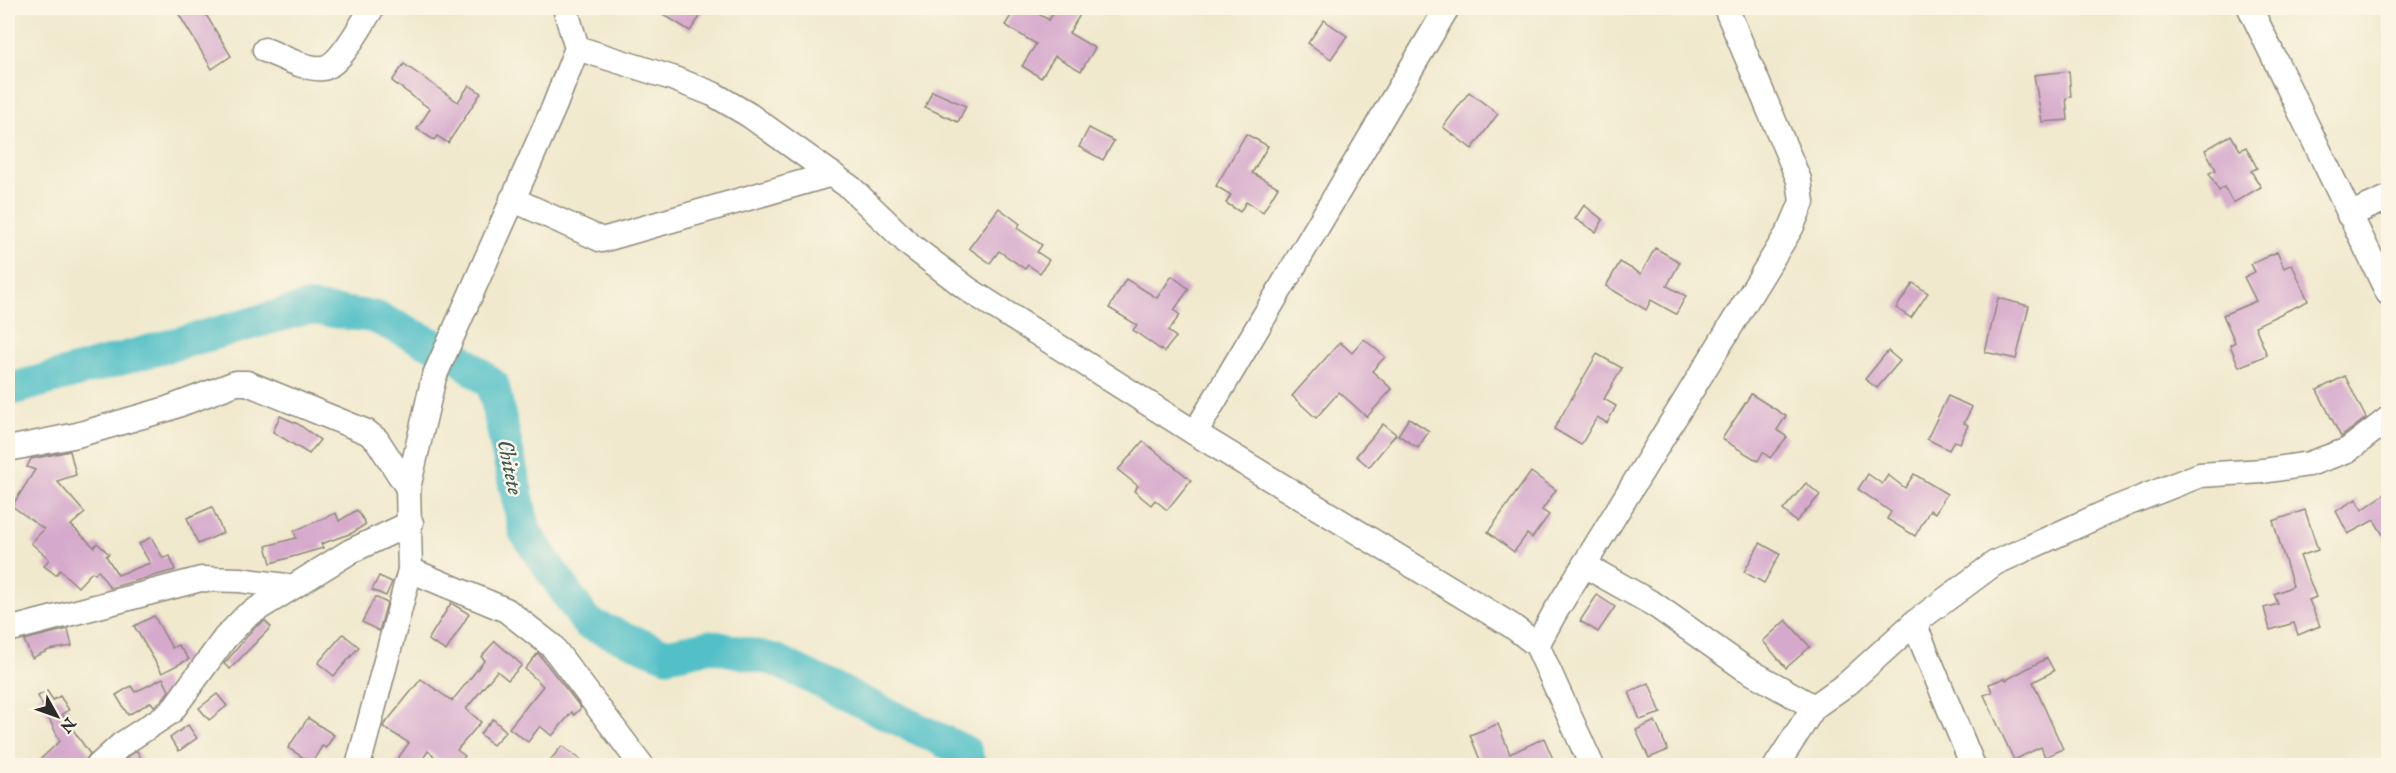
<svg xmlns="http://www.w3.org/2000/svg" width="2396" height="773" font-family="'IM FELL English',serif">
<rect width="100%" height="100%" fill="#fcf5e5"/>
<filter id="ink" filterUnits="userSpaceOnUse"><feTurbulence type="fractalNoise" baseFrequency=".0167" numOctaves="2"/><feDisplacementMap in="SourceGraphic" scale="12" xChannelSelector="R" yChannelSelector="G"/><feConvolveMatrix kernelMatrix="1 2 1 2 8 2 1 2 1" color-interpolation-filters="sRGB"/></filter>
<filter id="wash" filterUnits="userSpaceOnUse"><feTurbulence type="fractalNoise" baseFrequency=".008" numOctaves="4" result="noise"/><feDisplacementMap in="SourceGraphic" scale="24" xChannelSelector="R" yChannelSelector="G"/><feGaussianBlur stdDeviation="1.35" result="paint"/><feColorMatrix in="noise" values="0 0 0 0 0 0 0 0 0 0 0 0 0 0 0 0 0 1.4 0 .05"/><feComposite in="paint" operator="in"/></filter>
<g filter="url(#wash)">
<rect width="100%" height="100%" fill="#f0e9cd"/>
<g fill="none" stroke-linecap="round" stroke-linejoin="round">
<polyline stroke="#52c0c7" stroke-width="33" points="8,390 307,308 375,317 457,356 493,385 525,532 587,623 667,655 711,646 775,660 966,752 970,766"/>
</g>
<g id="blocks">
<g fill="#d5a9cc">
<polygon points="186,8 202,8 231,56 212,69 178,13"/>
<polygon points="653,8 706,8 690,31"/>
<polygon points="1016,8 1028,8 1049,20 1057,8 1084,8 1069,33 1095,48 1081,71 1055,56 1041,78 1022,66 1036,44 1005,25"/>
<polygon points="1324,20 1347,36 1331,59 1308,43"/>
<polygon points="404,64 458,102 469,85 481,93 448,143 437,136 434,140 417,129 430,109 392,81"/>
<polygon points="2069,71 2071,97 2066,98 2068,120 2042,122 2034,75"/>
<polygon points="932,91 966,106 958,122 925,107"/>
<polygon points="1469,92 1498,114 1472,149 1443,127"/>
<polygon points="1089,128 1114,141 1103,160 1079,147"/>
<polygon points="1246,134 1268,146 1252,173 1278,187 1263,212 1246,202 1240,212 1226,203 1231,195 1216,186"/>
<polygon points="2231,135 2240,150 2246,147 2257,168 2251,171 2261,187 2233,203 2224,187 2219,191 2209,173 2216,170 2205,150"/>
<polygon points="1584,205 1603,220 1596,232 1575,219"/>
<polygon points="999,208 1020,224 1017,228 1042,245 1037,252 1049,260 1040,273 1028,265 1025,269 999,251 990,263 969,248"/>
<polygon points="1655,248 1680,262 1667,286 1686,296 1676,314 1651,300 1646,310 1606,286 1620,262 1641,274"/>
<polygon points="2277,252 2284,268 2292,264 2308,301 2255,326 2267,355 2239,367 2230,345 2235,342 2223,315 2256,301 2244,277 2255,272 2251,264"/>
<polygon points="1172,276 1189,289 1174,310 1180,315 1168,331 1176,337 1164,352 1133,330 1137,325 1109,308 1126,279 1157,298"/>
<polygon points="1913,283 1928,293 1911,318 1896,308"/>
<polygon points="1998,298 2029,306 2016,359 1985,352"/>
<polygon points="1364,339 1385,357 1372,371 1392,389 1367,417 1339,392 1316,418 1292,396 1340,342 1352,353"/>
<polygon points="1888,351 1900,361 1877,388 1865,379"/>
<polygon points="1597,354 1622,368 1604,399 1616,406 1607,423 1597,417 1581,445 1554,429"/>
<polygon points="2345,376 2366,418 2341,437 2317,390"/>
<polygon points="1751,394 1786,416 1777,430 1787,437 1770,458 1763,452 1758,461 1722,439"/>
<polygon points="1948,396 1972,407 1964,423 1968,425 1960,443 1954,441 1949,450 1927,439"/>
<polygon points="280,416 298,424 320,440 309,454 273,432"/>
<polygon points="1409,418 1429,431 1418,448 1398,435"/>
<polygon points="1383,424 1396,434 1369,467 1356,456"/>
<polygon points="1143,441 1191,480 1167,510 1155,500 1151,505 1134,491 1138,486 1118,470"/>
<polygon points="70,451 76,475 57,481 85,513 71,525 94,547 97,543 109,554 106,556 118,575 150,563 139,544 151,537 163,558 170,556 175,570 110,588 98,570 95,574 92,572 78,587 60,570 56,575 44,566 49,559 31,543 44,529 12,506 35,470 27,467 31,459"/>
<polygon points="1531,472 1556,490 1542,510 1549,515 1532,538 1527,534 1514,552 1488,532"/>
<polygon points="1868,474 1882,484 1888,475 1905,488 1914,474 1947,494 1935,513 1930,510 1915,536 1887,519 1891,512 1858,489"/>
<polygon points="1806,483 1820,495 1796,522 1783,510"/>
<polygon points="2388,492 2388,543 2374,520 2348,534 2336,511 2356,499 2362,510"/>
<polygon points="212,507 223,533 198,544 187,518"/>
<polygon points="357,510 366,524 352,533 321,544 323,548 271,563 266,546 296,538 294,531 336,513 339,521"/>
<polygon points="2305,510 2318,550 2300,556 2316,597 2309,600 2320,626 2298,635 2294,623 2270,630 2264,608 2278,604 2274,594 2293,586 2273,521"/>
<polygon points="1760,543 1780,554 1764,583 1744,572"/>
<polygon points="379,576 392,582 386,596 372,590"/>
<polygon points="1597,595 1615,607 1598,632 1580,621"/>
<polygon points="375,597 387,603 379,631 362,622"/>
<polygon points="451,603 469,614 446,651 428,640"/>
<polygon points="154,616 172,648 178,645 189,659 162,673 134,626"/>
<polygon points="1786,620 1810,647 1786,668 1763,641"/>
<polygon points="265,621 271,627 230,669 224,664 255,627"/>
<polygon points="68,629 72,646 49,650 32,658 24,640"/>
<polygon points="343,634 359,647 334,676 318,663"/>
<polygon points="495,641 522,665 508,680 497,671 466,709 481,722 457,750 465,756 457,765 445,765 428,751 419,765 393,765 409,743 383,727 384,725 421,679 452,701 485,660 481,657"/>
<polygon points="538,653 581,708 574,715 572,712 552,736 540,726 528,742 509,728 543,686 525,669"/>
<polygon points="2047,658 2054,671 2033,682 2063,749 2045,757 2041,747 2014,760 1984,695 1992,692 1989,684 2005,678 2006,680"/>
<polygon points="163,678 169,691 161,701 154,706 151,702 128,715 116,695 131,686 135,692"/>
<polygon points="1649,683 1661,713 1640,720 1629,692"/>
<polygon points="47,691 53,700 60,696 69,710 62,714 90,754 82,765 34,765 60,741 38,696"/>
<polygon points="217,694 227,706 209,720 199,708"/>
<polygon points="308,718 334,735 326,748 322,746 312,763 288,748"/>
<polygon points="493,719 506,731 493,745 480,734"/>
<polygon points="1655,721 1668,750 1649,758 1636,730"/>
<polygon points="1498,724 1510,754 1544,738 1553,759 1540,765 1482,765 1470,735"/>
<polygon points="188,725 197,738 179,751 170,738"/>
<polygon points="562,746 588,765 546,765"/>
<polygon points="137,751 145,765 120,765 131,755"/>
</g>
</g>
</g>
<g filter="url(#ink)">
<use href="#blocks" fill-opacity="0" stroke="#8e8a7c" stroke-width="1.5"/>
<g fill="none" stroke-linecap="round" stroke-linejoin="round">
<g stroke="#8e8a7c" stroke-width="27">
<g id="minor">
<polyline points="2250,8 2388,293"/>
<polyline points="577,48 672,78 713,94 749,115 851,188 910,245 969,290 1195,433 1512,626 1537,645 1554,614 1791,228 1802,202 1799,180 1726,8"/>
<path d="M265,50c16,6 40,20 58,18 18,-3 39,-45 49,-60"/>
<polyline points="512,199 602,240 832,174"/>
<polyline points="2349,215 2388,198"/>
<polyline points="1195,433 1447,8"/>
<polyline points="8,449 77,435 167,409 236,383 247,383 367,432 377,440 408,488"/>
<polyline points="1584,565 1655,605 1744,668 1814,707"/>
<polyline points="410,570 506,610 552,646 642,766"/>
<polyline points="1914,623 1973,766"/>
<polyline points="8,630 201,579 240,580 293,587"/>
<polyline points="1537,645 1592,766"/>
<polyline points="98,766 122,744 171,712 225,638 246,616 351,551 411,523"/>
<polyline points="358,766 410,570 408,488 434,377 554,107 577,48 565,8"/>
<polyline points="1776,766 1814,707 1848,683 1914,623 1995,563 2116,508 2200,475 2263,471 2309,464 2348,450 2388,419"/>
</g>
</g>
<use href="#minor" stroke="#fff" stroke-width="24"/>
</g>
</g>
<g text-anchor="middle" stroke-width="5" stroke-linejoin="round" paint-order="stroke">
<g font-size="22" font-style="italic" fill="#37585a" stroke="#fcf5e5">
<text transform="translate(511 467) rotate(78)" y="8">Chitete</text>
</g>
</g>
<rect width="2396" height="773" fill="none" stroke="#fcf5e5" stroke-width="30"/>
<g transform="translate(57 716) rotate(130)" stroke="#fcf5e5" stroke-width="4.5" paint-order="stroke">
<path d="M0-4.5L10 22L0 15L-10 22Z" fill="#2b2b2b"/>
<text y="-9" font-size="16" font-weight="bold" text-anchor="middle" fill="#2b2b2b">N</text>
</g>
</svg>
